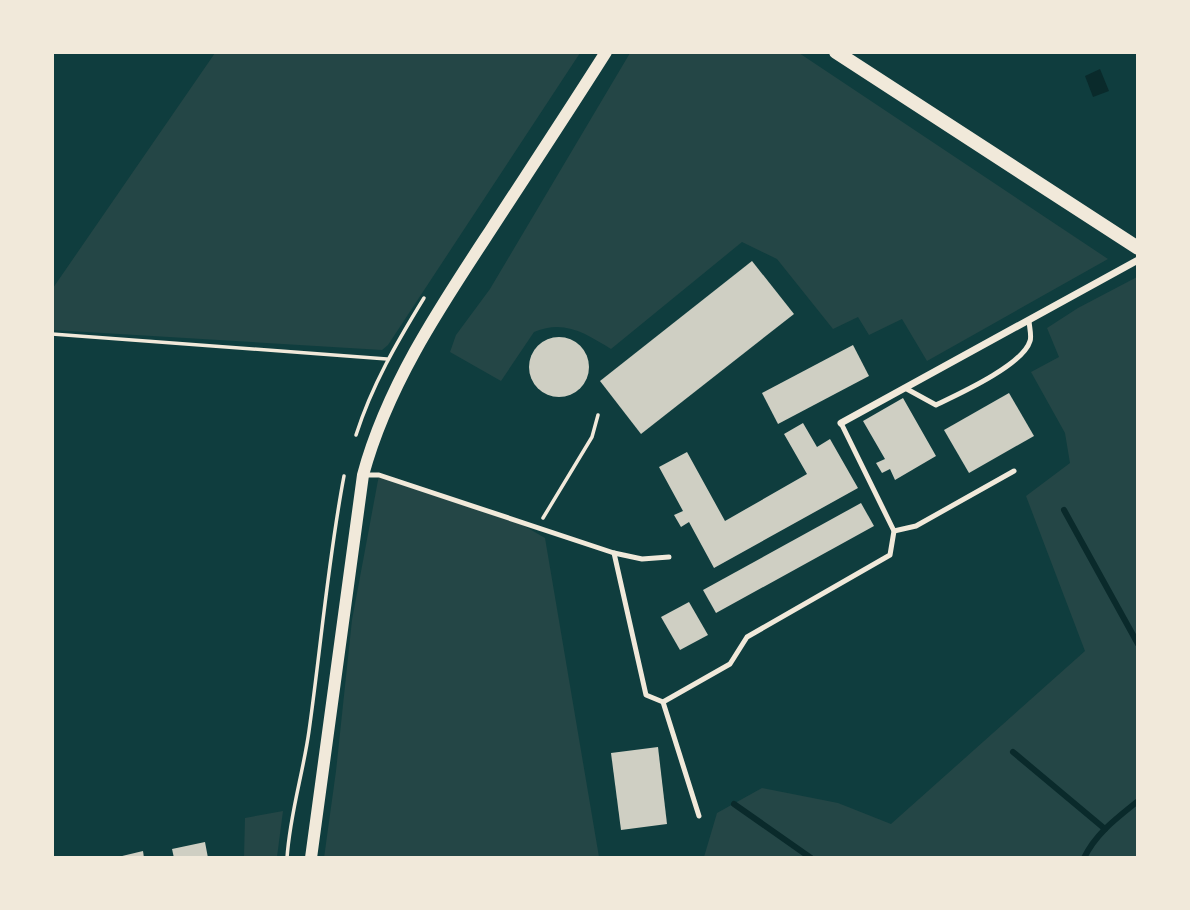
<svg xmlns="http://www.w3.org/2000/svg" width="1190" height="910" font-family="'Space Grotesk',sans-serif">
<rect width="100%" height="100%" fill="#0f3d3e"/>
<g fill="#244646">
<polygon points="215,53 215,52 580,53 388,345 382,350 53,330 53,288"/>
<path d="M630,53h169l309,206 -181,102 -25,-42 -33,16 -11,-18 -25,12 -56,-70 -35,-17 -131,107c-25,-15 -46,-30 -77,-17l-33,49 -51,-29 6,-17 34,-46z"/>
<polygon points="1137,277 1137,857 704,857 717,813 762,788 838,803 891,824 1085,651 1026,496 1070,463 1065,433 1031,372 1059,357 1047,328 1078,308"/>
<polygon points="379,475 514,520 545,538 599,857 324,858 336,771 352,620"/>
<polygon points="283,811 277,857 244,857 245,818"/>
</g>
<polygon fill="#0a2a2b" points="1100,69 1109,91 1093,97 1085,76"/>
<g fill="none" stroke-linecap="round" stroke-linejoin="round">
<g stroke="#0a2a2b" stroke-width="6">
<polyline points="1064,510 1138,644"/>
<polyline points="1013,752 1105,829"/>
<polyline points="734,804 811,858"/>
<path d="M1084,858c12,-25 33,-40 54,-57"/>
</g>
</g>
<g fill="#cfcfc3">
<polygon points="752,261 794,314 641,434 600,381"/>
<circle cx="559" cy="367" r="30"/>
<polygon points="853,345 869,376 778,424 762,393"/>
<polygon points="1009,393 1034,436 969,473 944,430"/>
<polygon points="903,398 936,456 895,480 890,469 882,473 876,463 885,459 863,421"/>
<polygon points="803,423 817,447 830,439 858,488 714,568 689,522 681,527 674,515 683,511 659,467 687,452 725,521 807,474 784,434"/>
<polygon points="861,503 874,526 716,613 703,590"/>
<polygon points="689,602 708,635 680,650 661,617"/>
<polygon points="658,747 667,824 621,830 611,753"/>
<polygon points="205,842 208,858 174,858 172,849"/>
<polygon points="143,851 144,858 119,858 118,857"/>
</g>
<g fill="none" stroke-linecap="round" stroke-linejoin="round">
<g stroke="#f1e9da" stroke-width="3.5">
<polyline points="52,334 387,359"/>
<path d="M356,435c16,-50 41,-93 68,-137"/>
<polyline points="543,518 592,437 598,415"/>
<path d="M287,858c3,-45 16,-84 22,-127 12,-85 19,-171 35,-255"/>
</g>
<g stroke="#f1e9da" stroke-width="5">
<path d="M905,388l31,17c23,-11 87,-40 94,-64 2,-5 -1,-15 -1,-21"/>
<polyline points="364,475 379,475 614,553 642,559 669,557"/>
<polyline points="894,531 916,526 1014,471"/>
<polyline points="614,553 646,695 663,702 730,664 747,637 890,555 894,531 841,423"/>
<polyline points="663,702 699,816"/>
</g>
<polyline stroke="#f1e9da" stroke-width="7" points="841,423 1138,260"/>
<path stroke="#f1e9da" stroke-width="12" d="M311,858l52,-383c24,-89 77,-168 127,-244 39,-60 78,-119 116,-179"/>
<polyline stroke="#f1e9da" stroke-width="14" points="836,52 1138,248"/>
</g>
<rect width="1190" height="910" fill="none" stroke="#f1e9da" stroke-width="108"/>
</svg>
